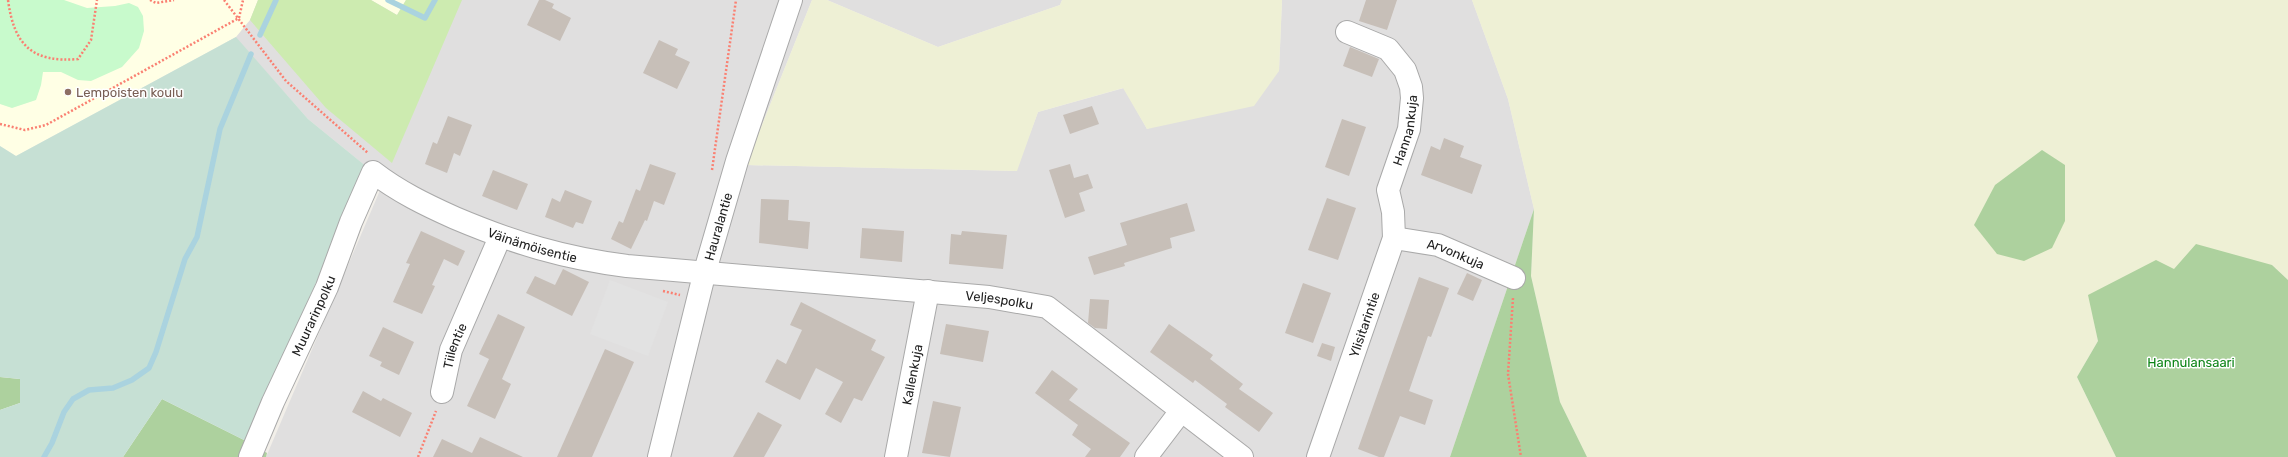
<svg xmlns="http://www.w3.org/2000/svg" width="2288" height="457" font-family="Rubik,sans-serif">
<rect width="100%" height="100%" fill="#f2efe9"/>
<g fill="#e0dfdf">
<polygon points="0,0 812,0 746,165 1016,171 1038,112 1124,88 1147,129 1279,71 1282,0 1472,0 1508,99 1534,209 1450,457 266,457 384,181 308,119 236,38 0,146"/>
<polygon points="827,0 1062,0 1060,5 938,47"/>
</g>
<g fill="#ffffe5">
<polygon points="0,0 258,0 250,20 236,37 16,156 0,146"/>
<polygon points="371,0 406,0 397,15"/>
</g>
<g fill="#eef0d5">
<polygon points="812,0 827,0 938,47 1060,5 1062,0 1282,0 1279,71 1254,106 1147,129 1123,88 1038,112 1017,171 746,165"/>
<polygon points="1472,0 2288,0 2288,280 2272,265 2174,269 2089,295 2098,341 2077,377 2116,457 1587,457 1560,402 1531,276 1534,209 1508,99"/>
</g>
<polygon fill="#cdebb0" points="258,0 371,0 397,15 406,0 462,0 392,163 326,108 250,20"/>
<g fill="#add19e">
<polygon points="2042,150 2065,165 2065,221 2052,248 2024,261 1997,254 1974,225 1995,185"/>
<polygon points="1534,209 1531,276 1560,402 1587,457 1450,457"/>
<polygon points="2196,244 2272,265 2288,280 2288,457 2116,457 2077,377 2098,341 2088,295 2156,260 2174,269"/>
<polygon points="0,377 20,379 20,403 0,410"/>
<polygon points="162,399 246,441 267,453 266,457 123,457"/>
</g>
<polygon fill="#c6e0d4" points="236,37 308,119 367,167 246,441 162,399 123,457 0,457 0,410 20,403 20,379 0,377 0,146 16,156"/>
<polygon fill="#c8facc" points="0,0 64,0 87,8 115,6 129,3 138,7 143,16 144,31 139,48 122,67 91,81 78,80 61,72 43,72 41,85 36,100 12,108 0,104"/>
<polygon fill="#e2e2e2" points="610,280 668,302 648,356 590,334"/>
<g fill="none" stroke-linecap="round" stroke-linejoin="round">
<g stroke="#aad3df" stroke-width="5.5">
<polyline points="388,0 425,18 435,0"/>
<polyline points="260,35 276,0"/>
<polyline points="44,457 52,443 64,412 73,399 89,390 113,388 132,380 149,368 156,352 185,259 197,237 220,129 251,54"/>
</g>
</g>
<g fill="#c7bfb8">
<polygon points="539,0 545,0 554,4 552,8 571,18 560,41 527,25"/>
<polygon points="1366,0 1397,0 1387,30 1359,21"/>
<polygon points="659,40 678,49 675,55 690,62 677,89 643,73"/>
<polygon points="1350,47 1379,59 1372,77 1343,66"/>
<polygon points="1092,106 1099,124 1070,134 1063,115"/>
<polygon points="448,116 472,125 460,156 454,153 447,173 425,164 433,142 437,144"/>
<polygon points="1342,119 1366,127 1349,176 1325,167"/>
<polygon points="1444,138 1464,146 1460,157 1482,165 1472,194 1421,175 1431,146 1440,150"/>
<polygon points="650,164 676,173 664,205 654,201 647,221 645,220 631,249 611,239 619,221 623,223 636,189 640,191"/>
<polygon points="1070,164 1074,178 1088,174 1093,188 1079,193 1085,211 1065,218 1049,170"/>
<polygon points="493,170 528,184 517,210 482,196"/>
<polygon points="565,190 592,201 583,224 576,222 573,228 545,217 552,198 560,202"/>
<polygon points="1327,198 1356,208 1338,260 1308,250"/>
<polygon points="761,199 789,200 788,220 810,222 808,249 759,243"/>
<polygon points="1187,203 1195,231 1170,238 1172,248 1124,263 1125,266 1094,275 1088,257 1127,245 1120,223"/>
<polygon points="862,228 904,231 902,262 860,258"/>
<polygon points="421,231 465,251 458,266 444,259 432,285 435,286 422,314 393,302 410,264 406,263"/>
<polygon points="962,231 1007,235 1003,269 949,264 951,234 961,235"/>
<polygon points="563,269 589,282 572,316 526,293 535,276 555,285"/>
<polygon points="1467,273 1482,280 1473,301 1457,294"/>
<polygon points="1419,277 1449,288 1431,337 1428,336 1409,391 1433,400 1425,425 1400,416 1384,457 1379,457 1358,449"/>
<polygon points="1303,283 1331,293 1313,343 1285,333"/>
<polygon points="1090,299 1109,300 1107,329 1095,328 1088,323"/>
<polygon points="801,302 876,340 871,350 885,357 862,401 854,398 841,423 825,414 843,382 816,368 800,400 765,382 777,359 786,364 802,330 790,325"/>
<polygon points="498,314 525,327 502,379 511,384 495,419 467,406 489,359 479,354"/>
<polygon points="946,324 989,331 983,362 940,354"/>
<polygon points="1169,324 1213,355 1210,359 1243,384 1239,389 1273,413 1259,432 1225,407 1227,404 1195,380 1193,383 1150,352"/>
<polygon points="383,327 414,342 399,375 380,366 382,362 369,356"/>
<polygon points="1322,343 1335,347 1331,361 1317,356"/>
<polygon points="605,349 634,362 592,457 557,457"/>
<polygon points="1052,370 1078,389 1069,400 1130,443 1120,457 1085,457 1091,449 1072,435 1078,425 1035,393"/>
<polygon points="363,391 381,401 383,398 412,413 400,437 352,412"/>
<polygon points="933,401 961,407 950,457 922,453"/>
<polygon points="758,412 782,425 764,457 733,457"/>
<polygon points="480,437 523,457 433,457 442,439 472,453"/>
</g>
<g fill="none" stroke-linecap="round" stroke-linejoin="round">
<g stroke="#a9a9a9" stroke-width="24">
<g id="minor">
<path id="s1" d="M1394,238l44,7 76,33"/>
<path id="s2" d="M442,392l9,-42 49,-113"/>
<path id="s3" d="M250,457l23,-55 54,-115 24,-65 22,-50c26,20 53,33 82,46 59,25 109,40 172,48l362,31 58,10 195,150"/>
<path id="s4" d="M659,457l46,-186 32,-110 54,-161"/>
<path id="s5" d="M896,457l32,-166"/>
<polyline points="1146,457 1181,411"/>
<path id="s6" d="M1318,457l76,-219 -1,-26 -5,-22 21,-61 3,-31 -1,-11 -6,-17 -17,-21 -41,-17"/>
</g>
</g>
<g stroke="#fa8072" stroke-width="2.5" stroke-dasharray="2 2" stroke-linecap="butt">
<path d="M8,0c6,45 24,63 70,59l13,-19 6,-40"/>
<polyline points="150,0 156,3 174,0"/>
<polyline points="224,0 286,81 368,153"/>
<polyline points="0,124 25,130 46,125 239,18 243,0"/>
<polyline points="712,170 736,0"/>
<polyline points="663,291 680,295"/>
<polyline points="1513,298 1508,374 1521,457"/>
<polyline points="418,457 436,411"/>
</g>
<use href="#minor" stroke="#fff" stroke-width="22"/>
</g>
<circle fill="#8d6e63" stroke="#fff" stroke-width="1.5" cx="68" cy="92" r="4"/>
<g text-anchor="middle" stroke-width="3" stroke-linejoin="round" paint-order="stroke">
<g font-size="13" fill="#785e54" stroke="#fff" text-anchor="start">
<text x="76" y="97">Lempoisten koulu</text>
</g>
<g font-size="13" fill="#222" stroke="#fff">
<text dy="5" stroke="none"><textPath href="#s6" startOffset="343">Hannankuja</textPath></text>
<text dy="5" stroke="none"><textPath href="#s4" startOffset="238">Hauralantie</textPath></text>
<text dy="5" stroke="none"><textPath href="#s3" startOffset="487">Väinämöisentie</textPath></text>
<text dy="5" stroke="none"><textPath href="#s1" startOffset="64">Arvonkuja</textPath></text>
<text dy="5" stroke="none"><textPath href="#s3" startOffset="958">Veljespolku</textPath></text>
<text dy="5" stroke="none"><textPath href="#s3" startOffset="155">Muurarinpolku</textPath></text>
<text dy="5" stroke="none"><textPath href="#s6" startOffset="140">Ylisitarintie</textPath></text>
<text dy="5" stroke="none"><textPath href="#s2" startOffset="48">Tiilentie</textPath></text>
<text dy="5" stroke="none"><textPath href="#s5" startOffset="84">Kallenkuja</textPath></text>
</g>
<g font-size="13" fill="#0c8416" stroke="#fff">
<text x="2191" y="367">Hannulansaari</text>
</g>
</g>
</svg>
